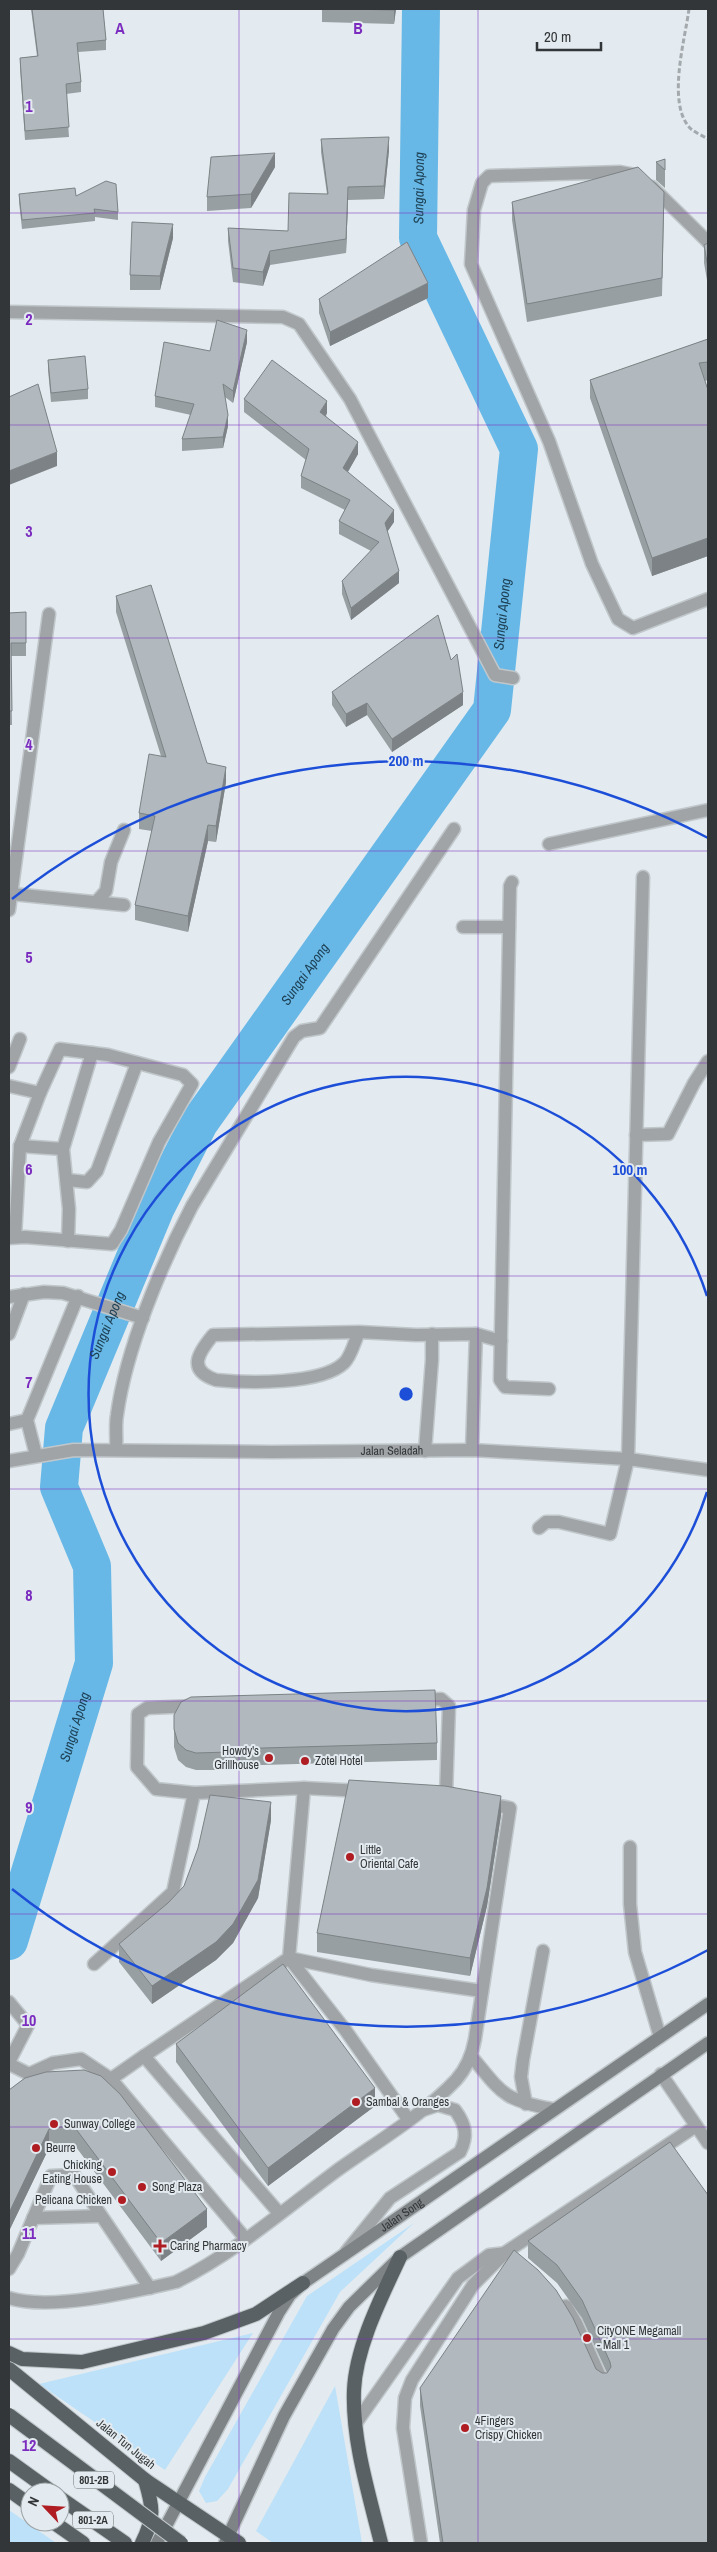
<svg xmlns="http://www.w3.org/2000/svg" width="717" height="2552" font-family="'Archivo Narrow',sans-serif">
<rect width="100%" height="100%" fill="#e3ebf0"/>
<g fill="#bce1f8">
<polygon points="414,2223 340,2292 228,2489 217,2501 206,2503 199,2491 205,2477 307,2296"/>
<polygon points="253,2333 165,2470 39,2384"/>
<polygon points="335,2386 362,2543 273,2543 256,2531"/>
<polygon points="9,2510 56,2543 9,2543"/>
</g>
<g fill="none" stroke-linecap="round" stroke-linejoin="round">
<path stroke="#68b8e7" stroke-width="38" id="s1" d="M9,1941l85,-278 -2,-97 -33,-79 5,-59 92,-221 43,-84 293,-413 27,-261 -101,-211 3,-229"/>
<g stroke="#c0c7cb" stroke-width="15">
<g id="service">
<polyline points="636,175 620,172 489,176 482,183 474,210 471,264 549,441 592,564 618,619 633,628 708,599"/>
<polyline points="652,187 708,242"/>
<polyline points="512,882 510,886 500,1380 505,1387 549,1389"/>
<polyline points="463,927 509,927"/>
<polyline points="9,1067 20,1039"/>
<polyline points="9,1086 40,1093"/>
<polyline points="636,1135 668,1134 694,1083 708,1061"/>
<polyline points="20,1146 63,1149"/>
<polyline points="67,1180 87,1182 97,1171 137,1063"/>
<polyline points="9,1238 25,1237 112,1244 121,1230 159,1142 192,1084 183,1075 108,1055 60,1049 40,1093 20,1146 15,1237"/>
<polyline points="68,1241 69,1209 63,1149 92,1053"/>
<polyline points="9,1297 44,1292 63,1293 143,1318"/>
<path d="M359,1332c-4,8 -8,25 -15,31 -23,22 -97,20 -128,17 -30,-10 -17,-28 -3,-45l146,-3 57,3 60,-1 25,7"/>
<polyline points="9,1334 24,1294"/>
<polyline points="9,1424 27,1420"/>
<path d="M116,1449c1,-11 -1,-23 1,-34 9,-66 44,-150 75,-209l102,-169 8,-6 18,-3 134,-199"/>
<polyline points="472,1450 476,1334"/>
<polyline points="425,1451 432,1360 432,1334"/>
<polyline points="36,1455 27,1420 78,1296"/>
<polyline points="539,1528 546,1522 559,1522 610,1534 628,1459 643,877"/>
<polyline points="419,1700 441,1699 449,1706 446,1796"/>
<polyline points="194,1706 147,1708 138,1714 137,1767 156,1789 194,1793"/>
<polyline points="304,1788 362,1791"/>
<polyline points="630,1847 630,1904 635,1952 660,2037"/>
<polyline points="94,1964 173,1892 194,1793 304,1788 289,1958 144,2056 279,2213"/>
<polyline points="9,2002 28,2025 9,2062"/>
<path d="M472,2057c30,36 31,43 80,52"/>
<polyline points="9,2064 29,2074 53,2063 81,2059 111,2079 245,2238"/>
<polyline points="661,2074 708,2143"/>
<polyline points="111,2079 144,2056"/>
<polyline points="526,2104 521,2077 523,2060 543,1951"/>
<polyline points="408,2119 346,2031 289,1958 371,1975 482,1991"/>
<polyline points="33,2218 101,2216"/>
<path d="M346,2252l44,-54 70,-46c8,-16 6,-27 -5,-42l-17,-5 -15,5"/>
<polyline points="9,2269 18,2254 51,2176 74,2175 150,2288"/>
<path d="M9,2298c42,13 123,-6 167,-16 57,-28 108,-72 159,-110 40,-29 87,-56 121,-92 11,-12 16,-25 19,-41l35,-231 -26,-5"/>
<polyline points="566,2306 576,2323 603,2383"/>
<polyline points="356,2423 458,2278 489,2255 507,2253"/>
<polyline points="421,2543 403,2428 405,2398 412,2380 473,2285 506,2252 696,2126"/>
</g>
</g>
<g stroke="#c0c7cb" stroke-width="15">
<g id="minor">
<polyline points="9,312 283,317 299,324 350,399 495,675 513,678"/>
<polyline points="549,844 708,810"/>
<polyline points="12,894 124,905"/>
<polyline points="97,901 106,891 111,862 124,830"/>
<polyline points="9,910 49,614"/>
<path id="s2" d="M9,1461l65,-11 197,2 201,-2 156,9 80,11"/>
</g>
</g>
<g stroke="#c0c7cb" stroke-width="15">
<g id="secondary">
<path id="s3" d="M157,2543l122,-231 11,-17 13,-12 405,-279"/>
<polyline points="225,2543 284,2416 333,2329 349,2307 400,2257 708,2043"/>
</g>
</g>
<g stroke="#c0c7cb" stroke-width="16">
<g id="trunk">
<polyline points="9,2353 22,2359 82,2362 204,2333 256,2314 303,2283"/>
<polyline points="9,2369 145,2480 239,2543"/>
<polyline points="9,2461 52,2492"/>
<polyline points="9,2490 30,2505"/>
<polyline points="60,2498 125,2543"/>
<polyline points="53,2522 83,2543"/>
<path d="M142,2543c13,-26 11,-36 3,-63"/>
<path d="M381,2543c-12,-49 -29,-102 -27,-153 2,-44 28,-94 46,-133"/>
</g>
</g>
<path stroke="#a3a9ad" stroke-width="3" stroke-dasharray="5 2.5" stroke-linecap="butt" d="M689,9c-4,31 -23,96 2,120 5,4 12,7 17,10"/>
<use href="#service" stroke="#a1a4a6" stroke-width="12"/>
<use href="#minor" stroke="#a1a4a6" stroke-width="12"/>
<use href="#secondary" stroke="#7e8386" stroke-width="12"/>
<use href="#trunk" stroke="#5a6165" stroke-width="14"/>
<g stroke="#c0c7cb" stroke-width="16" stroke-linecap="butt">
<polyline id="trunk-bridge" points="9,2415 181,2543"/>
</g>
<use href="#trunk-bridge" stroke="#5a6165" stroke-width="14"/>
</g>
<g fill="#989fa3">
<polygon points="31,9 103,9 106,40 106,50 78,52 81,82 81,92 66,94 69,137 25,140 20,68 20,58 37,56"/>
<polygon points="322,9 396,9 394,24 322,22"/>
<polygon points="321,139 389,150 384,199 348,200 346,253 270,265 263,286 233,282 228,241 228,228 288,231 327,194 321,152"/>
<polygon points="665,159 665,188 656,180 656,162"/>
<polygon points="275,167 251,208 207,211 207,197"/>
<polygon points="19,194 76,196 118,212 118,220 95,217 95,221 22,229 19,202"/>
<polygon points="512,202 664,210 662,296 527,322 512,220"/>
<polygon points="173,238 160,290 130,290 130,275"/>
<polygon points="708,243 708,286 704,263 704,245"/>
<polygon points="428,298 330,346 319,313 319,299"/>
<polygon points="708,339 708,380 705,381 708,390 708,556 652,576 590,398 590,380"/>
<polygon points="247,342 233,403 225,397 228,426 223,448 182,451 182,439 191,415 155,407 155,396 210,351"/>
<polygon points="48,360 88,389 88,399 51,402 48,370"/>
<polygon points="244,399 327,413 326,416 358,454 348,472 394,522 387,532 399,583 351,620 342,594 342,581 371,551 339,534 339,521 345,510 301,488 301,476 306,460 244,412"/>
<polygon points="116,596 207,763 226,782 216,842 208,841 188,932 135,920 135,905 152,831 139,829 139,813 161,756 116,612"/>
<polygon points="9,613 26,643 26,656 11,656 12,725 9,725"/>
<polygon points="332,692 463,705 392,752 367,715 346,727 332,705"/>
<polygon points="174,1715 437,1743 437,1760 229,1766 229,1770 196,1770 186,1767 178,1760 174,1747"/>
<polygon points="501,1815 487,1906 470,1976 317,1952 317,1933"/>
<polygon points="271,1820 258,1898 233,1943 216,1960 152,2004 119,1962 119,1944"/>
<polygon points="176,2044 375,2106 268,2186 176,2062"/>
<polygon points="25,2078 207,2227 161,2261 73,2143 49,2148 9,2231 9,2090"/>
<polygon points="670,2142 708,2543 440,2543 420,2406 420,2388 596,2369 602,2373 607,2373 582,2318 557,2283 528,2258 528,2241"/>
</g>
<g fill="#7c8285">
<polygon points="395,9 396,9 394,24 394,10"/>
<polygon points="389,137 389,150 384,199 384,186"/>
<polygon points="275,153 275,167 251,208 251,194"/>
<polygon points="348,187 348,200 346,253 346,239"/>
<polygon points="173,224 173,238 160,290 160,276"/>
<polygon points="270,251 270,265 263,286 263,272"/>
<polygon points="428,283 428,298 330,346 330,332"/>
<polygon points="247,330 247,342 233,403 233,391"/>
<polygon points="327,401 327,413 320,425 320,412"/>
<polygon points="228,415 228,426 223,448 223,437"/>
<polygon points="358,442 358,454 343,480 343,468"/>
<polygon points="57,452 57,466 9,485 9,471"/>
<polygon points="394,510 394,522 385,535 385,523"/>
<polygon points="708,538 708,556 652,576 652,558"/>
<polygon points="399,571 399,583 351,620 351,608"/>
<polygon points="463,692 463,705 392,752 392,739"/>
<polygon points="367,703 367,715 346,727 346,714"/>
<polygon points="226,767 226,782 216,842 216,826"/>
<polygon points="208,825 208,841 188,932 188,916"/>
<polygon points="501,1796 501,1815 487,1906 470,1976 470,1958"/>
<polygon points="271,1802 271,1820 258,1898 233,1943 216,1960 152,2004 152,1986"/>
<polygon points="375,2088 375,2106 268,2186 268,2168"/>
<polygon points="49,2129 49,2148 9,2231 9,2213"/>
<polygon points="207,2209 207,2227 161,2261 161,2243"/>
</g>
<g fill="#b1b9be" stroke="#7c8285">
<polygon points="32,9 103,9 106,40 77,43 81,82 66,84 69,127 25,131 20,58 38,56"/>
<polygon points="345,9 395,9 394,10"/>
<polygon points="389,137 384,186 348,187 346,239 270,251 263,272 233,268 228,228 288,231 289,193 328,194 321,139"/>
<polygon points="275,153 251,194 207,197 211,157"/>
<polygon points="665,159 665,170 656,162"/>
<polygon points="638,167 664,192 662,278 527,304 512,202"/>
<polygon points="106,181 116,184 118,212 94,209 95,213 22,220 19,194 75,188 76,196"/>
<polygon points="132,222 173,224 160,276 130,275"/>
<polygon points="407,242 428,283 330,332 319,299"/>
<polygon points="708,243 708,268 704,245"/>
<polygon points="217,320 247,330 233,391 223,384 228,415 223,437 182,439 194,404 155,396 164,342 210,351"/>
<polygon points="708,339 708,362 699,363 708,390 708,538 652,558 590,380"/>
<polygon points="85,356 88,389 51,393 48,360"/>
<polygon points="272,360 327,401 320,412 358,442 343,468 394,510 385,523 399,571 351,608 342,581 379,542 339,521 350,500 301,476 309,449 244,399"/>
<polygon points="38,384 57,452 9,471 9,397"/>
<polygon points="151,585 207,763 226,767 216,826 208,825 188,916 135,905 155,816 139,813 149,754 166,757 116,596"/>
<polygon points="26,612 26,643 11,643 12,711 9,711 9,613"/>
<polygon points="438,615 451,660 457,654 463,692 392,739 367,703 346,714 332,692"/>
<polygon points="435,1690 437,1743 229,1749 229,1752 196,1753 186,1750 178,1743 174,1729 174,1715 181,1702 191,1697"/>
<polygon points="349,1780 445,1786 501,1796 487,1888 470,1958 317,1933"/>
<polygon points="210,1795 271,1802 258,1880 233,1924 216,1942 152,1986 119,1944 168,1903 184,1886 198,1848"/>
<polygon points="283,1964 375,2088 268,2168 176,2044"/>
<polygon points="84,2070 101,2076 120,2094 207,2209 161,2243 73,2125 49,2129 9,2213 9,2090 25,2078 46,2072"/>
<polygon points="670,2142 708,2195 708,2543 443,2543 420,2388 514,2250 538,2270 556,2290 573,2318 596,2369 602,2373 607,2373 611,2367 610,2362 582,2300 557,2265 528,2241"/>
</g>
<path fill="none" stroke="#7b2cbf" stroke-width="1" stroke-opacity="0.55" d="M239,9v2534M478,9v2534M9,213h699M9,425h699M9,638h699M9,851h699M9,1063h699M9,1276h699M9,1489h699M9,1701h699M9,1914h699M9,2127h699M9,2339h699"/>
<g fill="none" stroke="#1d4ed8" stroke-width="2.5">
<path d="M707 1492A317 317 0 1 1 707 1296"/>
<path d="M708 1950A633 633 0 0 1 12 1889M12 899A633 633 0 0 1 708 838"/>
</g>
<g fill="#af1d22" stroke="#e3ebf0" stroke-width="2">
<circle cx="269" cy="1758" r="5"/>
<circle cx="305" cy="1761" r="5"/>
<circle cx="350" cy="1857" r="5"/>
<circle cx="356" cy="2102" r="5"/>
<circle cx="54" cy="2124" r="5"/>
<circle cx="36" cy="2148" r="5"/>
<circle cx="112" cy="2172" r="5"/>
<circle cx="142" cy="2187" r="5"/>
<circle cx="122" cy="2200" r="5"/>
<path d="M157.5 2238.5h5v5h5v5h-5v5h-5v-5h-5v-5h5z"/>
<circle cx="587" cy="2338" r="5"/>
<circle cx="465" cy="2428" r="5"/>
</g>
<g text-anchor="middle" stroke-width="4" stroke-linejoin="round" paint-order="stroke">
<g fill="#e3ebf0" stroke="#686c6f" stroke-width="1">
<rect x="74" y="2471.5" width="40" height="17" rx="4"/>
<rect x="73" y="2511.5" width="40" height="17" rx="4"/>
</g>
<g font-size="11" font-weight="bold" fill="#333638">
<text x="94" y="2484">801-2B</text>
<text x="93" y="2524">801-2A</text>
</g>
<g font-size="12" fill="#333638" stroke="#e3ebf0">
<text dy="4" stroke="none"><textPath href="#s2" startOffset="384">Jalan Seladah</textPath></text>
<text dy="4" stroke="none"><textPath href="#s3" startOffset="419">Jalan Song</textPath></text>
<text transform="translate(126 2444) rotate(39)" y="4">Jalan Tun Jugah</text>
</g>
<g font-size="12" fill="#333638" stroke="#e3ebf0" text-anchor="start">
<text x="259" y="1755" text-anchor="end">Howdy's<tspan x="259" dy="14">Grillhouse</tspan></text>
<text x="315" y="1765">Zotel Hotel</text>
<text x="360" y="1854">Little<tspan x="360" dy="14">Oriental Cafe</tspan></text>
<text x="366" y="2106">Sambal &amp; Oranges</text>
<text x="64" y="2128">Sunway College</text>
<text x="46" y="2152">Beurre</text>
<text x="102" y="2169" text-anchor="end">Chicking<tspan x="102" dy="14">Eating House</tspan></text>
<text x="152" y="2191">Song Plaza</text>
<text x="112" y="2204" text-anchor="end">Pelicana Chicken</text>
<text x="170" y="2250">Caring Pharmacy</text>
<text x="597" y="2335">CityONE Megamall<tspan x="597" dy="14">- Mall 1</tspan></text>
<text x="475" y="2425">4Fingers<tspan x="475" dy="14">Crispy Chicken</tspan></text>
</g>
<g font-size="14" font-style="italic" fill="#1e4155" stroke="#e3ebf0">
<text dy="5" stroke="none"><textPath href="#s1" startOffset="1919">Sungai Apong</textPath></text>
<text dy="5" stroke="none"><textPath href="#s1" startOffset="1469">Sungai Apong</textPath></text>
<text dy="5" stroke="none"><textPath href="#s1" startOffset="1049">Sungai Apong</textPath></text>
<text dy="5" stroke="none"><textPath href="#s1" startOffset="644">Sungai Apong</textPath></text>
<text dy="5" stroke="none"><textPath href="#s1" startOffset="224">Sungai Apong</textPath></text>
</g>
</g>
<g font-size="16" text-anchor="middle" font-weight="bold" fill="#7b2cbf" stroke="#e3ebf0" stroke-width="4" stroke-linejoin="round" paint-order="stroke">
<text x="120" y="34">A</text>
<text x="358" y="34">B</text>
<text x="29" y="112">1</text>
<text x="29" y="325">2</text>
<text x="29" y="537">3</text>
<text x="29" y="750">4</text>
<text x="29" y="963">5</text>
<text x="29" y="1175">6</text>
<text x="29" y="1388">7</text>
<text x="29" y="1601">8</text>
<text x="29" y="1813">9</text>
<text x="29" y="2026">10</text>
<text x="29" y="2239">11</text>
<text x="29" y="2451">12</text>
</g>
<circle cx="406" cy="1394" r="8" fill="#1d4ed8" stroke="#e3ebf0" stroke-width="2.5"/>
<g font-size="15" text-anchor="middle" font-weight="bold" fill="#1d4ed8" stroke="#e3ebf0" stroke-width="4" stroke-linejoin="round" paint-order="stroke">
<text x="406" y="766">200 m</text>
<text x="630" y="1175">100 m</text>
</g>
<rect width="717" height="2552" fill="none" stroke="#333638" stroke-width="20"/>
<g transform="translate(45 2507) rotate(295)"><circle r="24" fill="#e3ebf0" stroke="#9da3a6"/>
<path d="M0-4L9 19L0 12L-9 19Z" fill="#af1d22"/>
<text y="-8" font-size="14" font-weight="bold" text-anchor="middle" fill="#333638">N</text>
</g>
<path d="M537 42v8h64v-8" fill="none" stroke="#333638" stroke-width="2.5"/>
<text x="544" y="42" font-size="15" fill="#333638" stroke="#e3ebf0" stroke-width="4" paint-order="stroke">20 m</text>
</svg>
